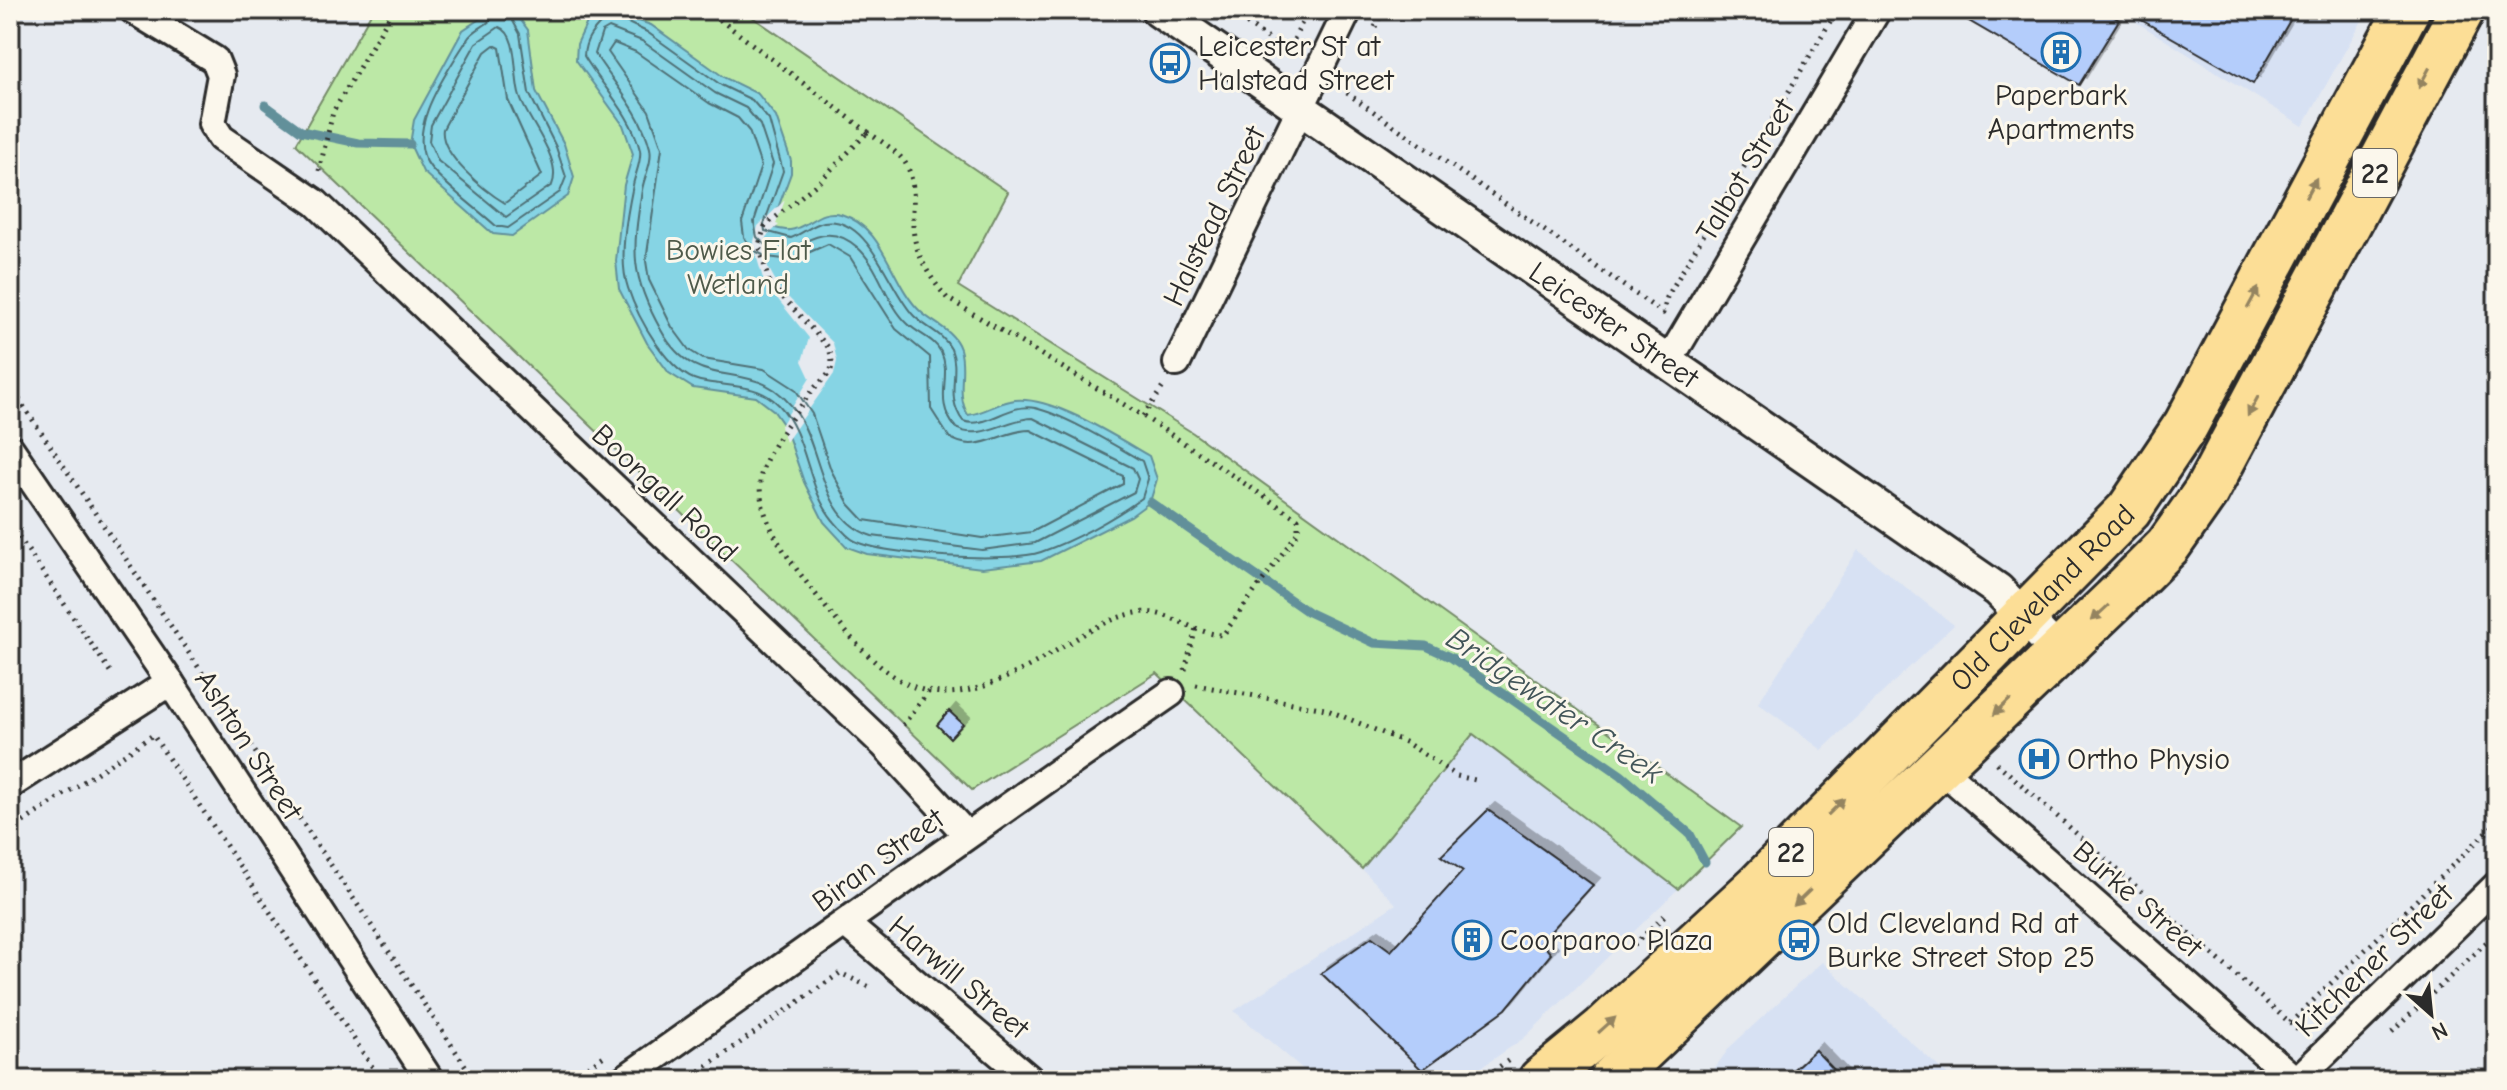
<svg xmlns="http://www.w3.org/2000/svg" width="2507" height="1090" font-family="'Comic Neue',sans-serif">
<defs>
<filter id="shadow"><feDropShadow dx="7" dy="-7" stdDeviation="0" flood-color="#0004"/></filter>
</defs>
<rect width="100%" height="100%" fill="#e6eaf0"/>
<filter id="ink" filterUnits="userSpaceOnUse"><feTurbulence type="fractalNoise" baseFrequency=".0125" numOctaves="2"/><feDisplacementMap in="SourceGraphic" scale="16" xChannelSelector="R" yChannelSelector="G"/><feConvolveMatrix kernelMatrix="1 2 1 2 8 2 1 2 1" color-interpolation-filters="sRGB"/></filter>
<g filter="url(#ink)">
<g fill="#d7e1f3">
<polygon points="2117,10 2368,10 2303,126"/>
<polygon points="1858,550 1954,625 1822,750 1758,703"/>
<polygon points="1473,734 1678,889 1524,1038 1463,1080 1316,1080 1234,1011 1396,904 1362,869"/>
<polygon points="1822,962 1953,1080 1706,1080 1730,1047"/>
</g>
<polygon fill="#bce8a6" stroke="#748a68" stroke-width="2" points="373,10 742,10 1008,192 958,286 1193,433 1741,827 1678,889 1473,734 1362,869 1157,673 972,790 296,144"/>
<g fill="#86d4e4" stroke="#62909a" stroke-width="2">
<polygon points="513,10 528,30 536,91 564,144 574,177 568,196 512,236 493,234 423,172 410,144 414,120 463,30 490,12"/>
<path d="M607,10l44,15 74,53 33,16 18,23 15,44v12l-20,54c5,1 14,4 19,3 18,-2 29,-22 51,-16 45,14 49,69 80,98 13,12 33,18 39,37 7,23 -5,44 8,66 16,-2 27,-11 42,-14 37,-9 106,36 139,55l8,23 -7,23 -19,14 -90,45 -59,7 -115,-14 -20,-7 -23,-25 -20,-40 -19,-55 -12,-17 -17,-13 -63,-9 -24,-15 -22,-30 -28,-54 -3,-28 8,-76 9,-31 -10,-29 -47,-65 1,-16 12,-26z"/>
</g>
<polygon fill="#e6eaf0" points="785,200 776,224 779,225 766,237 768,267 780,289 833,343 837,361 834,374 786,442 780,427 810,378 802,361 809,338 764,282 753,245 758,226"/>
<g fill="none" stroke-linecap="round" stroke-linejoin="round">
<g stroke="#4f6f75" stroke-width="2">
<path d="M496,10c-2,15 -22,17 -29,30 -20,32 -65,93 -36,128 18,21 44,39 65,58l12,2 52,-36 6,-15 -10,-30 -27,-54 -9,-59 -13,-24"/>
<path d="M609,14l38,18 74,53 31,15 17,20 14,51 -19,53 1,7 26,7c11,-4 22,-14 33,-16 46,-7 65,69 90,94 12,12 29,17 37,33 10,24 -7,46 12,72 23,9 46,-19 72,-13 30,7 79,37 107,53l6,18 -6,19c-29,21 -67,42 -101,54 -33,11 -156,4 -186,-11 -8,-4 -16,-14 -22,-21 -27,-33 -25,-84 -54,-115 -21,-22 -52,-18 -79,-24 -32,-7 -63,-65 -72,-93 -10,-29 -1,-74 5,-103 2,-11 9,-24 7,-35 -9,-37 -37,-62 -56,-94 1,-21 13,-28 25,-42z"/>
<path d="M499,27c21,7 14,52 21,70 8,25 43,62 32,88l-46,32 -68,-56 -9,-20 2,-16 45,-82z"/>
<path d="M609,28l33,13 73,52 31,15 14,17 13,39 -19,58 3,15c35,38 56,-28 100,10 23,20 28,55 51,77 10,10 27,15 33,28 12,26 -9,48 15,76 24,14 52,-10 77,-10l100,50 5,11 -4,13 -99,51 -53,7 -110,-14c-52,-17 -49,-82 -74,-121 -42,-66 -98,-13 -137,-85 -31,-55 -29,-78 -19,-140 2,-13 11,-28 8,-42 -9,-36 -35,-63 -55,-94l7,-22z"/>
<path d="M614,43l22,9 73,51 29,15 11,13 12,35 -19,56 2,15 9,13 14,7 25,3 36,-16 22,13 46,72 34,28 1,52 18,28c28,19 52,-7 81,-7l93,46v8l-91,48 -50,6 -118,-18 -15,-16 -18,-34 -19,-56 -17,-25 -31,-20 -61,-10 -14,-9 -17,-23 -23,-47 -3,-19 16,-113 -13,-37 -41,-59z"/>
<path d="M494,45l6,3 8,52 34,75 -37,28c-20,-12 -66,-49 -62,-74l42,-77z"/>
</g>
<g stroke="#62909a" stroke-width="9">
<polyline points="265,105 301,131 358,143 410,144"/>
<polyline points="1150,502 1308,612 1374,643 1426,646 1452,658 1621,775 1690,834 1705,862"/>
</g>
</g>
<g fill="#b4cdfb" stroke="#2b2b2b" stroke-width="2" filter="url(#shadow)">
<polygon points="1950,10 2103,10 2119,20 2079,85"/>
<polygon points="2124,10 2296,10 2253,84"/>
<polygon points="949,711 963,724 950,738 937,725"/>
<polygon points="1488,810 1593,885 1541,942 1551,954 1506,1009 1422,1070 1321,973 1372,937 1391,951 1463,871 1441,856"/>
<polygon points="1815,1050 1844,1080 1782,1080"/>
</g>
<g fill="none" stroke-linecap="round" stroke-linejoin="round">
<g stroke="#2b2b2b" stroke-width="32">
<g id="minor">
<polyline points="133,10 215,60 221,75 212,124 221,138 316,203 883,744 966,834"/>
<polyline points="1668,362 1877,10"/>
<polyline points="1177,363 1348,10"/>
<polyline points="10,448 170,682 430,1080"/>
<polyline points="1939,767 2295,1080"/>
<polyline points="10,785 170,682"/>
<polyline points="846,924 1031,1080"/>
<path d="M623,1080c183,-129 364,-260 548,-387"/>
<polyline points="2297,1080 2497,885"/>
</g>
</g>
<g stroke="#2b2b2b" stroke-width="38">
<g id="tertiary">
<path id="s1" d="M1158,10l840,580 61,63"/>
</g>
</g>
<g stroke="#2b2b2b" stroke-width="50">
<g id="trunk">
<path id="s2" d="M1541,1080l62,-51 157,-145 369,-374 57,-85 221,-415"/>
<polyline points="1611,1080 2114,600 2168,546 2206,492 2462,10"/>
</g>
</g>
<g stroke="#2b2b2b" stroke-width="5" stroke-dasharray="2 6" stroke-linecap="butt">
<polyline points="707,10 868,132"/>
<polyline points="1227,10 1288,52 1308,10"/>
<polyline points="1375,27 1383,10"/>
<polyline points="1346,87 1344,91 1663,313 1667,297 1837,10"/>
<path d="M868,132c12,9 30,19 38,32 11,20 6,40 7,62 1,27 17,52 34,72l196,118 155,103v13l-75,103c-30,-1 -58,-28 -87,-22 -29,5 -57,24 -82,39 -112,67 -152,52 -230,-47 -25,-33 -65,-78 -64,-122 0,-26 37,-72 53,-93 5,-7 13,-12 17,-18 4,-8 1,-16 -1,-24l-60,-66 -10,-37 6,-19 55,-45z"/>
<polyline points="319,171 333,112 393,10"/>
<polyline points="10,386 475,1080"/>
<polyline points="1143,416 1163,387"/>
<polyline points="10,524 113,676"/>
<polyline points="1185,670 1196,628"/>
<polyline points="1196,685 1325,709 1407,743 1457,776 1480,781"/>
<polyline points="903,725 929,691"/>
<polyline points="1997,763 2299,1031"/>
<polyline points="10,831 153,735 381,1080"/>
<polyline points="886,855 915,828"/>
<polyline points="1634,945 1666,914"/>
<polyline points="2290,1023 2497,822"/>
<polyline points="2392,1032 2497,932"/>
<polyline points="2348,1070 2356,1080"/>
<polyline points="568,1080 604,1056"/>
<polyline points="687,1080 840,973 872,988"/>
<polyline points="1480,1080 1509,1060"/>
</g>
<use href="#minor" stroke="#fbf7ec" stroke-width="26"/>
<use href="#tertiary" stroke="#fbf7ec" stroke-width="32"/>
<use href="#trunk" stroke="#fcde96" stroke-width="44"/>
</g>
<defs><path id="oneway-solid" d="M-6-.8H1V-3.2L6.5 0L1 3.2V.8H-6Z" transform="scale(2)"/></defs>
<g fill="#948460">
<use href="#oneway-solid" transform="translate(2424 78) rotate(118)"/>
<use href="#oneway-solid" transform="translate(2311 188) rotate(-62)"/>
<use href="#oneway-solid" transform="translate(2253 298) rotate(-62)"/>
<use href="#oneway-solid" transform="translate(2253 406) rotate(118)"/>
<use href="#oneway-solid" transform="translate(2100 613) rotate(137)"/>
<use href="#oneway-solid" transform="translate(2002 707) rotate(136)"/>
<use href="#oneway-solid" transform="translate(1836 807) rotate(-45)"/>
<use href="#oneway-solid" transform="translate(1802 898) rotate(136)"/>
<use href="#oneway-solid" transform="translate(1607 1025) rotate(-42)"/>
</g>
</g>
<defs>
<g id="building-ring" transform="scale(2)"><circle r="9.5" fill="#fbf7ec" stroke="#1f6fb2" stroke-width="1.5"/><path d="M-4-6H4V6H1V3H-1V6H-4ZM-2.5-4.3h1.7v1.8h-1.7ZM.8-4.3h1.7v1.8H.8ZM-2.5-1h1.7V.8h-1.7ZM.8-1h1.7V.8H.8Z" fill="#1f6fb2"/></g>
<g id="bus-ring" transform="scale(2)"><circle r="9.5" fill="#fbf7ec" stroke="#1f6fb2" stroke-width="1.5"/><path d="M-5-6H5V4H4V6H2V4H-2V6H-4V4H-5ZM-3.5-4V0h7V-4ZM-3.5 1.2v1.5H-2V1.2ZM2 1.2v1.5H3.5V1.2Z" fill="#1f6fb2"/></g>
<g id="hospital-ring" transform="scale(2)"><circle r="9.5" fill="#fbf7ec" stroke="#1f6fb2" stroke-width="1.5"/><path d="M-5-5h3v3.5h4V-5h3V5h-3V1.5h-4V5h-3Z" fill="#1f6fb2"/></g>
</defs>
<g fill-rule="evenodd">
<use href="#building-ring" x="2061" y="52"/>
<use href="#bus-ring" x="1170" y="63"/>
<use href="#hospital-ring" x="2039" y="759"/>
<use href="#building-ring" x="1472" y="940"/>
<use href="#bus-ring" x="1799" y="940"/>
</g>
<g text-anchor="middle" stroke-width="6" stroke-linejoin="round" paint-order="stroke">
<g fill="#fbf7ec" stroke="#696865" stroke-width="2">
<rect x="2353" y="149" width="44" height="48" rx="6"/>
<rect x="1769" y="828" width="44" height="48" rx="6"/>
</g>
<g font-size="28" font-weight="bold" fill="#2b2b2b">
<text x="2375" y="183">22</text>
<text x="1791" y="862">22</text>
</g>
<g font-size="30" fill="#2b2b2b" stroke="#fbf7ec" text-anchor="start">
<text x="1198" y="56">Leicester St at<tspan x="1198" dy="34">Halstead Street</tspan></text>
<text x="2061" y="105" text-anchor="middle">Paperbark<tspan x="2061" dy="34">Apartments</tspan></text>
<text x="2067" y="769">Ortho Physio</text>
<text x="1827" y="933">Old Cleveland Rd at<tspan x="1827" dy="34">Burke Street Stop 25</tspan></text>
<text x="1500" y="950">Coorparoo Plaza</text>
</g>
<g font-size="30" fill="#2b2b2b" stroke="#fbf7ec">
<text transform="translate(1745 170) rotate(-59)" y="10">Talbot Street</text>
<text transform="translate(1214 216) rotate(-64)" y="10">Halstead Street</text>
<text dy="10" stroke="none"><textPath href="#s1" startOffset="554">Leicester Street</textPath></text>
<text transform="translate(665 493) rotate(43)" y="10">Boongall Road</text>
<text dy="10" stroke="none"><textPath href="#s2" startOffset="696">Old Cleveland Road</textPath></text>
<text transform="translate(249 745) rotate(57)" y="10">Ashton Street</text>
<text transform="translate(878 860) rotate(-36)" y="10">Biran Street</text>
<text transform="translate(2138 899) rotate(41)" y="10">Burke Street</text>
<text transform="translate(2374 960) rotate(-44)" y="10">Kitchener Street</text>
<text transform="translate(959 977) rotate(40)" y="10">Harwill Street</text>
</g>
<g font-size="30" fill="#4f5a4a" stroke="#fbf7ec">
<text x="738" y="260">Bowies Flat<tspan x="738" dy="34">Wetland</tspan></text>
</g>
<g font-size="32" font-style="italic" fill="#425559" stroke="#fbf7ec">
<text transform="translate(1555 705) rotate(34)" y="11">Bridgewater Creek</text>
</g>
</g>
<rect width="2507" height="1090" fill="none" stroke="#fbf7ec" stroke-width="40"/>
<rect x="20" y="20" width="2467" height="1050" fill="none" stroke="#2b2b2b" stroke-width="3" filter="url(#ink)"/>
<g transform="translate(2431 1014) rotate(153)" stroke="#fbf7ec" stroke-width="6" paint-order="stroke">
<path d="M0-6L14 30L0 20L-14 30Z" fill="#2b2b2b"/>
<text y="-12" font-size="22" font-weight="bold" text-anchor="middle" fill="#2b2b2b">N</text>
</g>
</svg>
